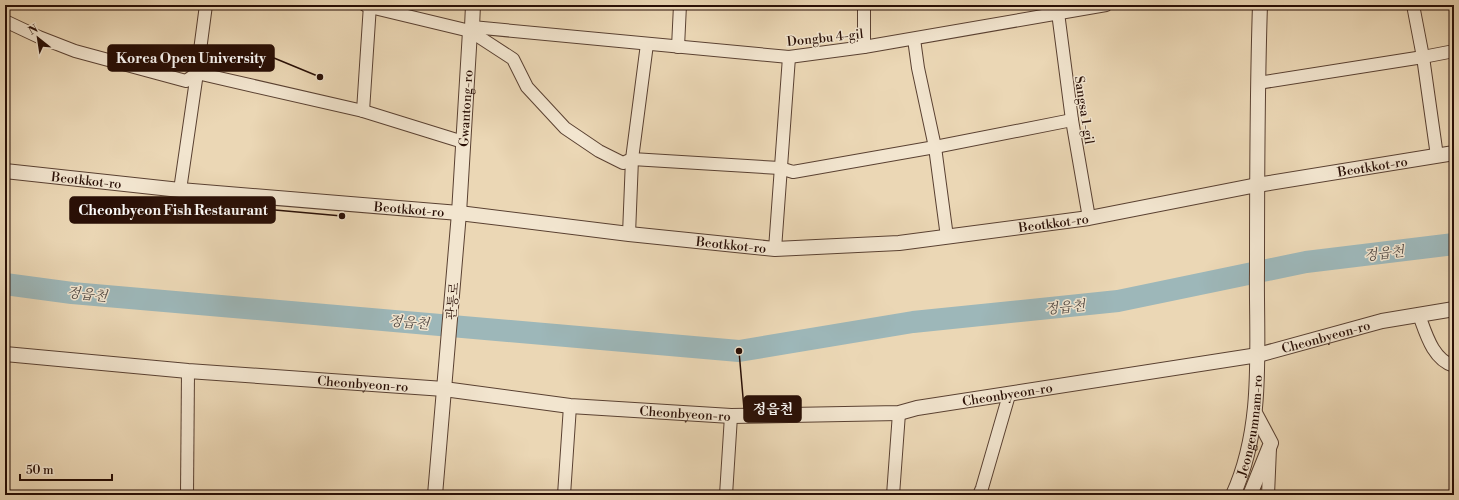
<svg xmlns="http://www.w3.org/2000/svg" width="1459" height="500" font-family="'Libre Bodoni','Noto Serif KR',serif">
<rect width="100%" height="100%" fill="#ebd7b5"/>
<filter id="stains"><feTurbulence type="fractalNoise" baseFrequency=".005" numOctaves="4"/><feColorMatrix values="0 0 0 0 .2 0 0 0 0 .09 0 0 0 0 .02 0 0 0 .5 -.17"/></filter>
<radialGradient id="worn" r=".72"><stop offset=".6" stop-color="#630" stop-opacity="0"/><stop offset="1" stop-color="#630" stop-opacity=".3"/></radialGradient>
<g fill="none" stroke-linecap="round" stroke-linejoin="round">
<polyline stroke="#9db7b9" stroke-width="22" points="5,284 72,293 739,351 913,322 1118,301 1306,262 1454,244"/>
<g stroke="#5a4132" stroke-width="14">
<g id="minor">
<polyline points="365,5 370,7 470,31 513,59 527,87 565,128 599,151 623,163 632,159 629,234"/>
<polyline points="1057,5 1072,120 1089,218"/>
<polyline points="1413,5 1423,57 1437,156"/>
<polyline points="5,21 39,37 75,51 186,81 197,73 363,111 463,142"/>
<polyline points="472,27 789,57 864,47 1106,5"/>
<polyline points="914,39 918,68 935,147 947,237"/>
<polyline points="647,44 632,159 780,168 793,172 935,147 1072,120"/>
<polyline points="678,47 680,5"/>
<polyline points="864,47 864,5"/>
<polyline points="1258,83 1423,57 1454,51"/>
<polyline points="363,111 370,5"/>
<polyline points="180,190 197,73 206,5"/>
<polyline points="775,249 789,57"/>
<path d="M1419,315c7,19 14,45 35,51"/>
<polyline points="187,495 188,371"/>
<polyline points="564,495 570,406"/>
<polyline points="726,495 731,416"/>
<polyline points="893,495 899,413"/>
<polyline points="979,495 982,488 1009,395"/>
<polyline points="1268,495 1270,448"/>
</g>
</g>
<g stroke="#5a4132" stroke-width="16">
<g id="tertiary">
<path id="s1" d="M5,171l175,19 279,23 170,21 146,15 124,-6 190,-25 168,-33 197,-32"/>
<path id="s2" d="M5,354l183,17 256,18 126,17 161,10 168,-3 18,-5 341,-53 124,-34 72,-12"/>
<path id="s3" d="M435,495l24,-282 11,-182 2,-4 1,-22"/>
<path id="s4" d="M1233,495c32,-70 23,-149 24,-224 0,-88 0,-177 3,-266"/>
<polyline points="1250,495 1271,443 1255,413"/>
</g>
</g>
<use href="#minor" stroke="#f2e5cf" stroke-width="12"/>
<use href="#tertiary" stroke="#f2e5cf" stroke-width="14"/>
</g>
<g text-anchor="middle" stroke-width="3" stroke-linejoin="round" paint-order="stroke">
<g font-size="13" fill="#290f06" stroke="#f2e5cf">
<text transform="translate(825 37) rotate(-6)" y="5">Dongbu 4-gil</text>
<text dy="5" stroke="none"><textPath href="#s3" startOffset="388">Gwantong-ro</textPath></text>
<text transform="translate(1085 110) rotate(81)" y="5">Sangsa 1-gil</text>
<text dy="5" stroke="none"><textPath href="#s1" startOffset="1378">Beotkkot-ro</textPath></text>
<text dy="5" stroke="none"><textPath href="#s1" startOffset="82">Beotkkot-ro</textPath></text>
<text dy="5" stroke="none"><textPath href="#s1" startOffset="406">Beotkkot-ro</textPath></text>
<text dy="5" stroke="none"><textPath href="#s1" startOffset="1054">Beotkkot-ro</textPath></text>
<text dy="5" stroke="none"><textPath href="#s1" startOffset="730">Beotkkot-ro</textPath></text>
<text transform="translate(452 301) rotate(-85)" y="5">관통로</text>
<text dy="5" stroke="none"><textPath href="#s2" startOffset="1331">Cheonbyeon-ro</textPath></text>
<text dy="5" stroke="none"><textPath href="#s2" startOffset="359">Cheonbyeon-ro</textPath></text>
<text dy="5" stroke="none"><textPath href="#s2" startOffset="1007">Cheonbyeon-ro</textPath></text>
<text dy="5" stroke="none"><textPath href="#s2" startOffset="683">Cheonbyeon-ro</textPath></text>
<text dy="5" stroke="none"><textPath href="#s4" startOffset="72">Jeongeumnam-ro</textPath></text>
</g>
<g font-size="14" font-style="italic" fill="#524a45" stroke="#f2e5cf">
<text transform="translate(1384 253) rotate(-7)" y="5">정읍천</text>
<text transform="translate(87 294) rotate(6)" y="5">정읍천</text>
<text transform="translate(1065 307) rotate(-6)" y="5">정읍천</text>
<text transform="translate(409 322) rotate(5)" y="5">정읍천</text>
</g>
</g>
<path fill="none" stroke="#290f06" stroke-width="1.5" d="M320 77L274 58M342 216L275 210M739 351L744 409"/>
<g fill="#290f06" stroke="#f2e5cf" stroke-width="1.5">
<circle cx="320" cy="77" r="4"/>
<circle cx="342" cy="216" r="4"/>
<circle cx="739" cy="351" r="4"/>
</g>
<g fill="#290f06" stroke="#290f06" stroke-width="1.5">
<rect x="108" y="45" width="166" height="26" rx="4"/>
<rect x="70" y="197" width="205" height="26" rx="4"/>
<rect x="744" y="396" width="57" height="26" rx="4"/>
</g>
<g font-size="14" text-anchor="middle" font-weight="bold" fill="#fff">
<text x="191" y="63">Korea Open University</text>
<text x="173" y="215">Cheonbyeon Fish Restaurant</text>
<text x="773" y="414">정읍천</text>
</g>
<rect width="1459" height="500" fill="none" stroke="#ebd7b5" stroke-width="20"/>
<rect x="6" y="6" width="1447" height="488" fill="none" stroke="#290f06" stroke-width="2"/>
<rect x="10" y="10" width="1439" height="480" fill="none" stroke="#290f06"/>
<g transform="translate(38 38) rotate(330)" stroke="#f2e5cf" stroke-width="3" paint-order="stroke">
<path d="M0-3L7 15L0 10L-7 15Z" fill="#290f06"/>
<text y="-6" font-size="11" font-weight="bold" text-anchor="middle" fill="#290f06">N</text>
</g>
<path d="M20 474v6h92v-6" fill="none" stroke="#290f06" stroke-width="2"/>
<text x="26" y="474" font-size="12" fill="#290f06" stroke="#f2e5cf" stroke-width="3" paint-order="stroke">50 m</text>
<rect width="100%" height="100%" filter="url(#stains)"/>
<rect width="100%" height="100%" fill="url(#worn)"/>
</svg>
